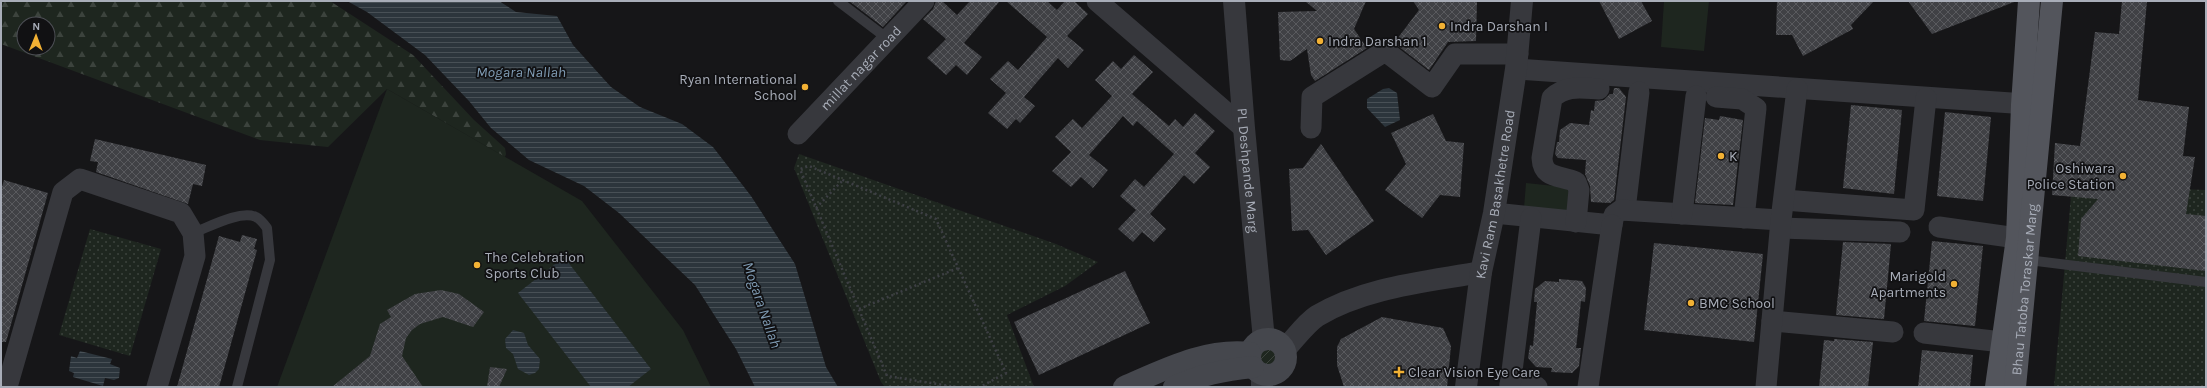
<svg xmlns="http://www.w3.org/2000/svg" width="2207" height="388" font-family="Karla,sans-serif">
<defs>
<pattern id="grass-dots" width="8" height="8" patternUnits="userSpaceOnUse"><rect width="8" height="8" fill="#1e261f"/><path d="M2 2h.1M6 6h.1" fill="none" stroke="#3c433d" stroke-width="1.8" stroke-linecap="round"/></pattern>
<pattern id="forest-firs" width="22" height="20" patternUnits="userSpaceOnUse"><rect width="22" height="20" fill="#1e261f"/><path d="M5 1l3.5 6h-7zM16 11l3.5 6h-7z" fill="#3c433d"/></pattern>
<pattern id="garden-furrows" width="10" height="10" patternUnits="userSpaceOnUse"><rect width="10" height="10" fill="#1e261f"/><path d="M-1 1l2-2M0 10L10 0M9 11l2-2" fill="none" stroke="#3c433d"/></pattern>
<pattern id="water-rules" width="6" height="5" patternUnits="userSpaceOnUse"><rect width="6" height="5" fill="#2c353c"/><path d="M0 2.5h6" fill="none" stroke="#485056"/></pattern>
<pattern id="building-cross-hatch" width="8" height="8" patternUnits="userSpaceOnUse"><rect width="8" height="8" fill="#404145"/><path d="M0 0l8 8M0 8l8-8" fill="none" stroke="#595a5e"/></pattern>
</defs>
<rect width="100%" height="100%" fill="#161618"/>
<g fill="url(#grass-dots)">
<polygon points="799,154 1056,244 1098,262 1065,286 1007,315 1034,387 885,387 881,382 794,168"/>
<polygon points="2072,185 2206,190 2206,387 2054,387"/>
<polygon points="90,229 161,249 130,356 59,335"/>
</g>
<path fill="url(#forest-firs)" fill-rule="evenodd" d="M1,1h329l83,54 61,65 31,28 1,6 -1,3 -118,-68 -59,58 -68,-7 -259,-96zM24,24h24v24h-24z"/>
<circle fill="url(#garden-furrows)" cx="1269" cy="358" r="11"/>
<g fill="#1e261f">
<polygon points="1664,1 1709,1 1704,51 1661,47"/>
<polygon points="387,89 582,201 683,330 711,387 277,387"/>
<polygon points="1526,183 1574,188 1571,213 1524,208"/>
</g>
<g fill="url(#water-rules)">
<polygon points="347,1 499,1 516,12 557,16 573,45 611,87 640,107 682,124 713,147 751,196 795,264 826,367 838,387 755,387 736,349 695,285 619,213 584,186 529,160 491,128 469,101 425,55 367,12"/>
<polygon points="1389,88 1397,93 1400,120 1385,127 1367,108 1367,99 1383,89"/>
<polygon points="564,257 651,369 628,387 591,387 518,293"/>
<polygon points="513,330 524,333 528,345 540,359 539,369 535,373 529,375 518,369 513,354 506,348 505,339"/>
<polygon points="80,351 112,359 110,364 120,368 119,378 114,380 105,378 103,386 73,377 74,373 69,371 71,356 77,358"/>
</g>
<g fill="url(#building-cross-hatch)">
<polygon points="849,1 907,1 883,27"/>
<polygon points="936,1 942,1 957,15 970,1 1000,1 964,43 982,57 967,75 956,65 946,75 927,58 946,39 923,19 933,9"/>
<polygon points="1006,1 1047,1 1057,10 1065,1 1074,1 1088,14 1067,36 1084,50 1068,68 1058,58 1024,97 1035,106 1020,123 1016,119 1007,129 988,113 1006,93 990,79 1008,61 1018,70 1047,37"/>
<polygon points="1305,1 1366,1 1354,29 1367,48 1315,81 1311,75 1307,49 1290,61 1280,60 1278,12 1317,11"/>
<polygon points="1413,1 1477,1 1476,41 1448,42 1429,70 1394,43 1419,10"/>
<polygon points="1599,1 1641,1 1652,21 1619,39"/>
<polygon points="1777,1 1874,1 1851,25 1853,29 1803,56 1792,35 1776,35"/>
<polygon points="1908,1 2014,1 2014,2 1932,34"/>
<polygon points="2122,1 2147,1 2138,100 2189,107 2183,156 2195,157 2186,214 2206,216 2206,271 2078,256 2081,219 2098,199 2052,195 2055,143 2080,146 2095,32 2119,34"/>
<polygon points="1134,55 1153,72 1132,94 1169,126 1175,119 1183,127 1195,113 1215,131 1195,153 1210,167 1194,184 1184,175 1150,214 1166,229 1154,242 1142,232 1133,242 1118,229 1136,210 1120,196 1135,179 1144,187 1174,154 1137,121 1133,126 1123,116 1089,155 1108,170 1093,188 1081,177 1071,187 1052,171 1071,152 1055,137 1073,119 1082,128 1112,96 1095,80 1113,61 1121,69"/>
<polygon points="1614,88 1619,88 1626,97 1614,200 1610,203 1591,202 1590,186 1585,174 1586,160 1558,158 1555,154 1557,142 1559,142 1560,130 1570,123 1589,125 1591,110 1594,111 1595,101 1604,100 1610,94 1613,94"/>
<polygon points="1851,105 1902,110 1894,194 1843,188"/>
<polygon points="1945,112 1991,117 1983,201 1937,196"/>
<polygon points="1433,114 1446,141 1464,143 1460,197 1440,195 1422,218 1385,190 1406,164 1391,133"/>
<polygon points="1720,116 1743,120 1733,205 1695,203 1705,118 1719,120"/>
<polygon points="95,139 206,165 202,186 193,184 188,204 96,172 98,162 90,161"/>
<polygon points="1321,144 1374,221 1326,255 1308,230 1292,231 1289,169 1303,168"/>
<polygon points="4,180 48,193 6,342 1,342 1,190"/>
<polygon points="242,235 257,239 254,249 257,250 219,387 177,387 219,236 240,242"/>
<polygon points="1932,241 1983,246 1975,326 1924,321"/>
<polygon points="1843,242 1891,244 1884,319 1836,315"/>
<polygon points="1654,243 1763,254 1754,342 1644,330"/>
<polygon points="1125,271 1150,323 1039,375 1014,322"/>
<polygon points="1559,279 1582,281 1586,288 1585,302 1581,301 1577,340 1576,348 1581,348 1579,366 1572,373 1551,372 1552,368 1536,367 1528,358 1530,345 1533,346 1537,302 1534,302 1535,289 1545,281 1559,282"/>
<polygon points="441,290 459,294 484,312 473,327 443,317 420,324 412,330 406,338 402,356 423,387 332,387 370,356 380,324 391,317 387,310 415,294"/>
<polygon points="1382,317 1443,328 1451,346 1447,387 1344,387 1337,365 1337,347 1341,339"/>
<polygon points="1834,339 1873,342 1868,387 1819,387 1824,340 1834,341"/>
<polygon points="1922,350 1973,355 1970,387 1918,387"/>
<polygon points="490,367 507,369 499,387 487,387"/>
</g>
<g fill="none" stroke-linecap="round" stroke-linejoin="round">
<g stroke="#3d3f44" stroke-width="2.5" stroke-dasharray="2 3" stroke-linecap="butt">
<polyline points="816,208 843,180"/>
<polyline points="859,309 958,268"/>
<polyline points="956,387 887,376 800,169 809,166 936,219 1006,373 980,387"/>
</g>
<g stroke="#37383d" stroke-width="10">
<polyline points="838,1 888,39"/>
<path d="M193,233c16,-6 47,-23 63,-16 4,2 8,7 11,11l3,32 -33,127"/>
<polyline points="2028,260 2206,282"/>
</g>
<g stroke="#37383d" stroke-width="21">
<polyline points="1097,1 1244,128"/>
<polyline points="1516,69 2040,105"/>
<polyline points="1716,97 1742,99 1756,108 1744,218"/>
<polyline points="1311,128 1312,97 1385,51 1432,87 1455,54 1518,54"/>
<path id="s1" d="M798,134l126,-133"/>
<polyline points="1784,200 1914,210 1926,98"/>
<polyline points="1625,210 1639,92"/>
<polyline points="1494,213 1612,225 1614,215 1621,210 1781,220"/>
<polyline points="1682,214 1696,96"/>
<path d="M1576,222l3,-32 -3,-8c-16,-7 -33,-3 -34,-24l10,-60c14,-13 28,-10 47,-9"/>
<polyline points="1939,227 2017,238"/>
<polyline points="1781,228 1900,232"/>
<polyline points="1772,321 1893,332"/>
<polyline points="1924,333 2002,342"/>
<polyline points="1510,384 1537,387"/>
<polyline points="7,387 63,192 80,179 181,213 193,233 195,256 157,387"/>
<polyline points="1510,387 1531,218"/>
<polyline points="1588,387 1612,225"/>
<polyline points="1766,387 1781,220 1797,89"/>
</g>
<g stroke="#37383d" stroke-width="22">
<path id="s2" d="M1234,1l10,127 20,212"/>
<path d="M1285,349c10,-10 20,-25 32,-33 48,-29 109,-34 164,-44"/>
<polyline points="1262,374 1262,387"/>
<path id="s3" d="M1466,387l15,-115 13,-59 22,-144 6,-68"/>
</g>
<g stroke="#45474d" stroke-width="22">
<circle cx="1268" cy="357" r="18"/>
<path d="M1124,387c40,-17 81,-39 126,-34"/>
<path d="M1174,387c27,-12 48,-17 79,-20"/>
</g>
<g stroke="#53555c" stroke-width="22">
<polyline points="1996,387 2017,238 2022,105 2029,1"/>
<path id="s4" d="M2015,387l37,-386"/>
</g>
</g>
<g fill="#f2b134" stroke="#111113" stroke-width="1.5">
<circle cx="1442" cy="26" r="4"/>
<circle cx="1320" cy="41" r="4"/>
<circle cx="805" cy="87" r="4"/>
<circle cx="1721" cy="156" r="4"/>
<circle cx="2123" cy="176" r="4"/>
<circle cx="477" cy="265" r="4"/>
<circle cx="1954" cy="284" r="4"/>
<circle cx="1691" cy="303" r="4"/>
<path d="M1397 366h4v4h4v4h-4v4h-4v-4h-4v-4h4z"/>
</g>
<g text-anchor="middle" stroke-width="3.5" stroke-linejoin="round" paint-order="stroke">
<g font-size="14" fill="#a8adb8" stroke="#111113" text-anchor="start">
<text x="1450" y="31">Indra Darshan I</text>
<text x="1328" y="46">Indra Darshan 1</text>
<text x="797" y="84" text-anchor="end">Ryan International<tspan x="797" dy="16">School</tspan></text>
<text x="1729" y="161">K</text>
<text x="2115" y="173" text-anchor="end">Oshiwara<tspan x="2115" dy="16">Police Station</tspan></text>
<text x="485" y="262">The Celebration<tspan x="485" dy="16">Sports Club</tspan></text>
<text x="1946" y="281" text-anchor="end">Marigold<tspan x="1946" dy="16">Apartments</tspan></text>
<text x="1699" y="308">BMC School</text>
<text x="1408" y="377">Clear Vision Eye Care</text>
</g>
<g font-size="14" fill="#a8adb8" stroke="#111113">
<text dy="5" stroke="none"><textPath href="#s1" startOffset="91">millat nagar road</textPath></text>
<text dy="5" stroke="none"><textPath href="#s2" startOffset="170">PL Deshpande Marg</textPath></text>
<text dy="5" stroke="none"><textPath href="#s3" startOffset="195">Kavi Ram Basakhetre Road</textPath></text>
<text dy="5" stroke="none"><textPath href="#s4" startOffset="98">Bhau Tatoba Toraskar Marg</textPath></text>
</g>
<g font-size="15" font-style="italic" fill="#7f9bb3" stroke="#111113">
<text x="521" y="77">Mogara Nallah</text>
<text transform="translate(762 305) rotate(71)" y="5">Mogara Nallah</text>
</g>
</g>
<rect width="2207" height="388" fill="none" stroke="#a8adb8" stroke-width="4"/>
<g transform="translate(36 36) rotate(1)"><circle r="19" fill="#111113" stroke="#4d4f55"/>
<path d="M0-3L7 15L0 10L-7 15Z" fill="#f2b134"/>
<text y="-6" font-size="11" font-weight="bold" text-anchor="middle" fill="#a8adb8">N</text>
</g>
</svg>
